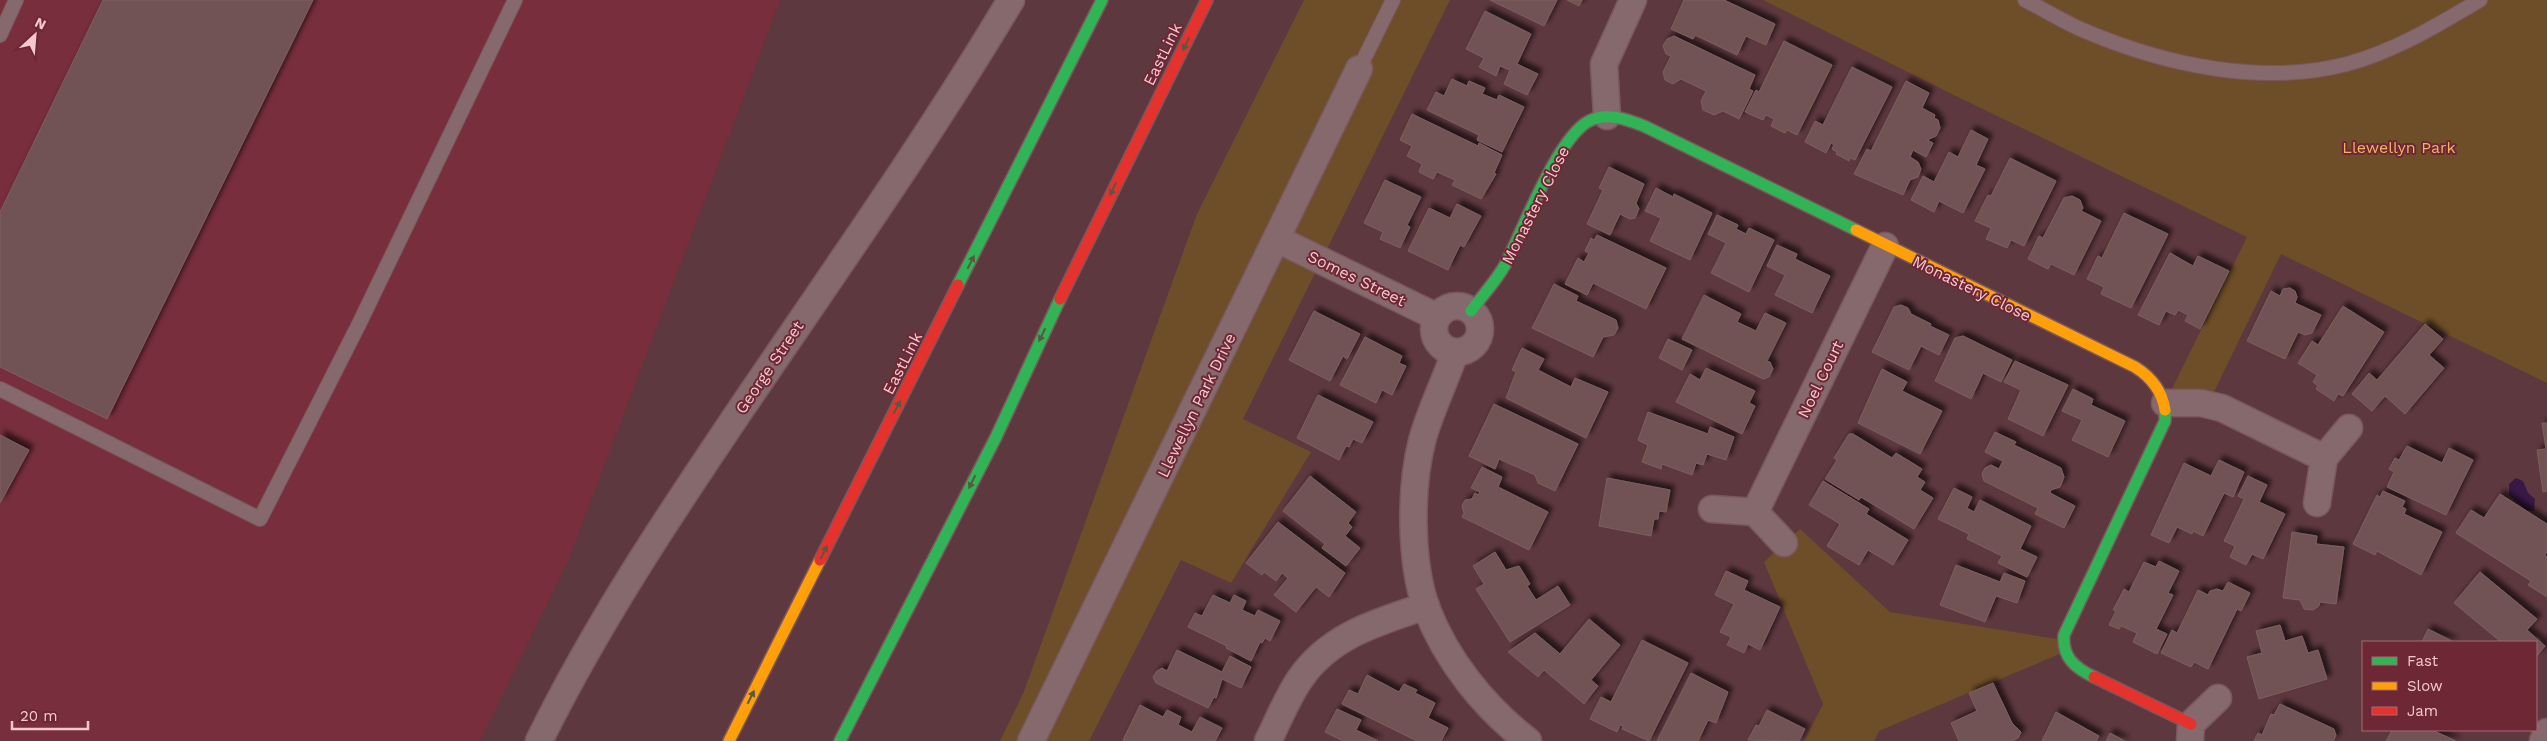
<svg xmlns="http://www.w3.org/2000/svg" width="2547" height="741" font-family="'Work Sans',sans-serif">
<defs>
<filter id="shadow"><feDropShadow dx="4.5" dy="-4.5" stdDeviation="2.5" flood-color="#0009"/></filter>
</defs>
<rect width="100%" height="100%" fill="#5e383f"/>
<polygon fill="#782e3c" points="0,0 780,0 569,559 480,741 0,741"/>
<g fill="#6e4d29">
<polygon points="1304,0 1450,0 1243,419 1311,452 1231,583 1181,560 1089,741 1000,741 1023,694 1197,214"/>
<polygon points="1763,0 2547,0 2547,383 2281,254 2208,404 2165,403 2247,237 1960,98"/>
<polygon points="1800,529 1890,612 2063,640 2064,652 1879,731 1874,741 1804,741 1823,704 1764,562"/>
</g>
<polygon fill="#391845" points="2516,478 2523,481 2528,493 2535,499 2534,511 2526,510 2509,495 2509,484"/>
<g fill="#725354" stroke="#7e5e5e" filter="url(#shadow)">
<polygon points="103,0 313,0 107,419 0,367 0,212"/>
<polygon points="1490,0 1557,0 1544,26"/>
<polygon points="1567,0 1582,0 1579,6"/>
<polygon points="1684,0 1724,0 1775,24 1766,45 1746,36 1737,55 1695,35 1693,39 1671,29"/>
<polygon points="1485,11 1531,34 1517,64 1538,74 1527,95 1504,84 1510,70 1500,66 1496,76 1479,67 1484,58 1466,49"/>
<polygon points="1674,36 1755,75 1749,89 1753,91 1739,119 1723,111 1714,115 1703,110 1701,101 1706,91 1681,79 1673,84 1665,80 1663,72 1671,56 1666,54 1663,46 1667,39"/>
<polygon points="1784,41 1832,65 1797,135 1787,130 1785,133 1771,126 1774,119 1766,115 1763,120 1745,112 1756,90 1759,92"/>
<polygon points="1852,67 1892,87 1855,160 1850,158 1849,161 1836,154 1837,152 1832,149 1834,145 1831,143 1826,153 1805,142 1815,121 1823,125"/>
<polygon points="1452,79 1467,86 1469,81 1485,88 1482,94 1497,100 1499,95 1524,107 1502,152 1477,140 1479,135 1427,110 1436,92 1444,96"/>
<polygon points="1906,81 1929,93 1922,108 1935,115 1934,118 1938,120 1940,128 1936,136 1927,140 1933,143 1926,157 1913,150 1910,157 1918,162 1921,169 1918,177 1910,180 1903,195 1854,174 1867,149 1871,151"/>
<polygon points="1412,114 1478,146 1479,143 1502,155 1494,173 1496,174 1481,199 1452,185 1455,180 1437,172 1433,179 1419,172 1422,164 1407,156 1412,146 1400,140"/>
<polygon points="1971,130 1988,139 1976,165 1985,169 1963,213 1939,201 1934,212 1911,200 1923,176 1934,182 1949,152 1958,157"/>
<polygon points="2010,158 2056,181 2024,246 2011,240 2007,248 1986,239 1991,228 1975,221 1988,195 1991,196"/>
<polygon points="1609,167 1644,184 1636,203 1639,209 1635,218 1630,219 1620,214 1610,235 1587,224 1603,190 1599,188"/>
<polygon points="1385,180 1421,197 1407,225 1410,227 1400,248 1380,239 1383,232 1364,223"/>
<polygon points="1656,188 1673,197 1674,194 1712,213 1690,260 1650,241 1661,218 1645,211"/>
<polygon points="2072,196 2080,200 2083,208 2081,211 2101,221 2074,275 2051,264 2048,269 2028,259 2039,236 2043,238 2064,198"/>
<polygon points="1457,204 1481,216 1464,247 1460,245 1448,270 1408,251 1429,208 1450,218"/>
<polygon points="2124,213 2168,234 2131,308 2101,294 2104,287 2087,279 2098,256 2102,258"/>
<polygon points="1717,215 1738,225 1736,229 1746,234 1749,228 1774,240 1749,292 1711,273 1726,243 1708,234"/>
<polygon points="1597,235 1666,268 1646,309 1593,283 1587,295 1565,284 1578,258 1584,262 1589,253 1585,251 1591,238 1594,240"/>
<polygon points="1777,245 1797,254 1795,259 1830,276 1812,313 1775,295 1785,275 1767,266"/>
<polygon points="2170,253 2193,266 2198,256 2229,271 2200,329 2185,321 2188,315 2178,310 2175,315 2166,311 2159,325 2138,315"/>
<polygon points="1554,284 1578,296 1576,301 1616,320 1618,328 1614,335 1603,337 1593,357 1532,328"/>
<polygon points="2290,288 2295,291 2297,297 2295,303 2321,315 2312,333 2305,335 2298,332 2285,359 2247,341 2271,291 2280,296 2283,289"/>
<polygon points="1704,295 1741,314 1737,322 1756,331 1765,313 1786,323 1767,361 1770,362 1773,369 1769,377 1763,379 1682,339"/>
<polygon points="1901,305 1908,308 1911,314 1931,324 1930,326 1949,335 1939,355 1921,346 1909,370 1872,352 1894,307"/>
<polygon points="2343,306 2384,332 2343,396 2338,394 2334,401 2316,389 2318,386 2313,382 2317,375 2298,363 2312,341 2318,345"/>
<polygon points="1314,311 1360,334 1347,359 1343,356 1330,381 1289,360"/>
<polygon points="2425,324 2443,339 2429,355 2444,368 2405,414 2385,396 2372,411 2352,394 2369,373 2377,380"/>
<polygon points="1963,336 2012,360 2001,382 1983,373 1971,399 1935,381 1955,338"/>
<polygon points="1365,337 1402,356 1399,363 1406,366 1392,395 1382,390 1376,403 1340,385"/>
<polygon points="1668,339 1692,350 1682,370 1659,358"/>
<polygon points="1522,348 1544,359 1538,370 1571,387 1575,378 1608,392 1586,438 1506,398 1516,372 1512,370"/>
<polygon points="2015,361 2068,385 2043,436 2008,419 2021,390 2004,382"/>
<polygon points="1706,368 1755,391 1749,403 1755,406 1742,434 1676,402 1690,374 1700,380"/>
<polygon points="1882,369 1907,382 1902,391 1942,411 1920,454 1858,423"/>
<polygon points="2073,389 2093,399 2091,405 2125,421 2108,457 2072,440 2082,420 2062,411"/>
<polygon points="1318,395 1373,422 1362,443 1353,439 1349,447 1346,446 1339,460 1297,438"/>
<polygon points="1494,404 1578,444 1555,491 1538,483 1535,475 1499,459 1495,469 1469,456"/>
<polygon points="1648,412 1708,434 1710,427 1734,437 1726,460 1707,454 1703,465 1696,463 1692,475 1662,464 1661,469 1642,462 1648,445 1638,440"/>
<polygon points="2542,423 2547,423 2547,491 2543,492 2537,450 2546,449"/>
<polygon points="1995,432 2016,442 2014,445 2061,468 2064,477 2060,487 2051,490 2050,493 2075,506 2064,528 2035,514 2038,508 1984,481 1982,474 1985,468 1991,465 1999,469 2003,461 1985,452"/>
<polygon points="1849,434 1853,434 1892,458 1896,453 1922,469 1917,477 1925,482 1920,490 1933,498 1914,529 1861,497 1859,500 1825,479 1837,460 1834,458"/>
<polygon points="0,435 29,450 0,503"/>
<polygon points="2407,446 2442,463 2449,448 2473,460 2446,515 2387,487 2394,472 2389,469 2395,458 2399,460"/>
<polygon points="2219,460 2244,472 2233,497 2224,493 2203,536 2193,531 2192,534 2177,527 2169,543 2151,535 2184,463 2211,476"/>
<polygon points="1482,467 1502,477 1498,487 1548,512 1529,550 1462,517 1464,513 1462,506 1465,500 1472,499 1475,493 1478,495 1480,492 1471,488"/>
<polygon points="1310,476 1356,512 1348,523 1352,527 1345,536 1360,548 1346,566 1322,548 1325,544 1283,511"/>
<polygon points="2248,476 2267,485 2259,502 2285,514 2263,559 2252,554 2246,565 2230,557 2235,546 2224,541 2244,499 2238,496"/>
<polygon points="1607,478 1670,490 1666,512 1659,511 1658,519 1654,519 1651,536 1599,526"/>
<polygon points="1823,481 1869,509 1866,514 1908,540 1893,565 1868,550 1859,565 1827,546 1840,524 1809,505"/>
<polygon points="1954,488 1972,497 1967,508 1974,512 1980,500 2031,526 2020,549 2037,557 2027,577 1998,563 2002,556 1967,539 1969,534 1938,519"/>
<polygon points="2383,491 2405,501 2402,507 2406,509 2404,514 2442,532 2421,575 2377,551 2375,555 2353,544 2377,495 2380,497"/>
<polygon points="2500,494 2547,524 2547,552 2545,555 2547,557 2547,597 2528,585 2531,581 2456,533 2471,510 2484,518"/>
<polygon points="1278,522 1345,573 1329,597 1316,587 1296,612 1274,595 1288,578 1282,573 1276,581 1264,572 1262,575 1246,563"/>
<polygon points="2292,532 2317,536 2316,544 2344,547 2336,604 2320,602 2319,606 2313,610 2304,609 2300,600 2283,598"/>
<polygon points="1495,552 1506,570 1519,566 1530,584 1527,586 1536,600 1558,586 1570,605 1510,642 1476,589 1484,584 1473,566"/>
<polygon points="2159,561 2179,571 2168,593 2173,595 2156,629 2167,634 2157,654 2133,642 2137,633 2121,626 2119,629 2109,625 2116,611 2113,610 2124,589 2129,592 2144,562 2156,567"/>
<polygon points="1956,565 2000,582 2004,573 2025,581 2017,603 1996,596 1985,622 1940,605"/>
<polygon points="1726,571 1748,581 1744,590 1780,607 1760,650 1748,644 1744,653 1727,645 1731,637 1720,632 1734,604 1715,595"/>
<polygon points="2480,572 2537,619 2527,630 2545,646 2536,657 2536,642 2501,642 2454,603"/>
<polygon points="2228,582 2250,593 2241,611 2237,609 2208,669 2194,662 2191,667 2161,653 2172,630 2177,633 2198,590 2208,595 2210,591 2217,589 2223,591"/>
<polygon points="1213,595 1230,603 1234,595 1246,601 1242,610 1255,616 1258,610 1280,621 1270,641 1265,638 1262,643 1260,642 1251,661 1226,648 1227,646 1188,627 1195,613 1202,616"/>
<polygon points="1589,619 1620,645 1591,680 1598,686 1584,704 1544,670 1538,677 1508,652 1535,633 1560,654"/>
<polygon points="2280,625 2285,641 2302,636 2308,653 2318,650 2327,679 2259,699 2247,657 2262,653 2256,631"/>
<polygon points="2428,629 2454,642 2422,642"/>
<polygon points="1642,640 1688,663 1649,741 1622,729 1623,726 1620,725 1617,732 1590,719 1601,697 1611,702"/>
<polygon points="1177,650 1222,672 1230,656 1251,667 1241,688 1222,679 1216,698 1214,697 1208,708 1156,683 1153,677 1157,671 1162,668 1167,671"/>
<polygon points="1691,673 1728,692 1716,723 1708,720 1698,741 1657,741"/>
<polygon points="1367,675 1399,692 1404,684 1417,690 1415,693 1435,703 1428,718 1448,728 1441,741 1417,741 1342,704 1349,690 1358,694"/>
<polygon points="1993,683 2012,723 2021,732 2018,738 2012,741 1959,741 1951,723 1977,711 1969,693"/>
<polygon points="2280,704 2334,729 2336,736 2333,741 2254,741 2258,733 2262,735 2271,714 2274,715"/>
<polygon points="1140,705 1163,717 1167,710 1181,717 1178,725 1192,732 1200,717 1222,728 1215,741 1124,741 1123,740"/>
<polygon points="1337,709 1361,720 1356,730 1378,741 1343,741 1325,732"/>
<polygon points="1767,710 1805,729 1799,741 1748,740 1756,725 1759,726"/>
<polygon points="2056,712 2099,736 2096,741 2042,741"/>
<polygon points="2392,730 2432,730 2456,741 2386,741"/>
<polygon points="2110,733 2125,741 2106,741"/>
</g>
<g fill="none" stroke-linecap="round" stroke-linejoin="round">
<g stroke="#7a575d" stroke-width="16">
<g id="lane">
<path d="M2025,0c20,10 40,23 60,31 80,34 177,55 262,33 48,-13 91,-39 133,-64"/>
<polyline points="0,35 16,0"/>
<polyline points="1359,69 1393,0"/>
<polyline points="0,389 260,519 359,324 515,0"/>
</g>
</g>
<g stroke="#7a575d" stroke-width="29">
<g id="street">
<polyline points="1607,116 1604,64 1633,0"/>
<polyline points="1277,239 1437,317"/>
<circle cx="1457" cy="329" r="23"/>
<path d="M1455,352c-10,30 -25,59 -33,89 -12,47 -12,120 4,166 20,53 58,100 102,134"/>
<polyline points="2165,403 2201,403 2222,408 2324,458"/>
<polyline points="2317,503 2324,458 2349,428"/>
<polyline points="1712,509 1755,512 1784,543"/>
<polyline points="1755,512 1885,246"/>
<path d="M539,741c58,-118 131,-227 204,-335 91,-134 185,-267 268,-406"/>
<polyline points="1031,741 1359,69"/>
<path d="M1268,741c10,-20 19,-43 32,-62 30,-44 78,-57 126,-73"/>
<polyline points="2190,741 2191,724 2218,698"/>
<polyline points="2543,741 2547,732"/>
</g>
</g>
<g stroke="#7a575d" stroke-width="14">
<g id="fast">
<polyline points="958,285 1102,0"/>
<path d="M1471,311c11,-15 25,-30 34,-46 18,-35 52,-127 84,-144 18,-9 37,-2 55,5l212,104"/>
<path d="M2094,677c-19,-9 -32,-20 -30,-42l101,-214v-11"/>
<polyline points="840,741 996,437 1060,299"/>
</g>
</g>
<g stroke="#7a575d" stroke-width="14">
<g id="slow">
<path d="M1856,230l279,137c16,10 27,23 30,43"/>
<polyline points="729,741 820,560"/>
</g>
</g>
<g stroke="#7a575d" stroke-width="14">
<g id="jam">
<polyline points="1060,299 1207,0"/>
<polyline points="820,560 958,285"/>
<polyline points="2094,677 2191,724"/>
</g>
</g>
<use href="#lane" stroke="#85696d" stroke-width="14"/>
<use href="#street" stroke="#85696d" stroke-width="26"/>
<use href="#fast" stroke="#30b455" stroke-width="11"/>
<use href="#slow" stroke="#ff9f0a" stroke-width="11"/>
<use href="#jam" stroke="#e5322d" stroke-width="11"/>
</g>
<defs><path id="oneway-solid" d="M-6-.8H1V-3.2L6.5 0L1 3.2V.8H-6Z" transform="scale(1.25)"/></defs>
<g fill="#585940">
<use href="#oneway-solid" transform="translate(1186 44) rotate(116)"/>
<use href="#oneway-solid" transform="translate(1113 189) rotate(116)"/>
<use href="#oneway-solid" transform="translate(971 262) rotate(-63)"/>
<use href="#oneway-solid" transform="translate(1042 335) rotate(116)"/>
<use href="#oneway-solid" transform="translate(897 407) rotate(-63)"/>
<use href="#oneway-solid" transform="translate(972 482) rotate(117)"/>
<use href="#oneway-solid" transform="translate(824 552) rotate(-63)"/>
<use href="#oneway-solid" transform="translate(751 697) rotate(-63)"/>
</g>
<g text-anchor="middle" stroke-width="4" stroke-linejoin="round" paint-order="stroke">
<g font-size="16" fill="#f4c9cd" stroke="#6e2835">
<text transform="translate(1162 54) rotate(-64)" y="6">EastLink</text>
<text transform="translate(1535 205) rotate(-63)" y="6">Monastery Close</text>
<text transform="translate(1357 278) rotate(26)" y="6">Somes Street</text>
<text transform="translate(1972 288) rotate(26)" y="6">Monastery Close</text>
<text transform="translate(902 363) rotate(-63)" y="6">EastLink</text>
<text transform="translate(769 367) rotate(-56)" y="6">George Street</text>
<text transform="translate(1820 379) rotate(-64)" y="6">Noel Court</text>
<text transform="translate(1196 405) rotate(-64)" y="6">Llewellyn Park Drive</text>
</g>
<g font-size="16" fill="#f1b361" stroke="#6e2835">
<text x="2399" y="153">Llewellyn Park</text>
</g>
</g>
<rect x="2362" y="641" width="175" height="90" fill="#6e2835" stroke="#a46872"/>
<rect x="2372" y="657" width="25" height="8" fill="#30b455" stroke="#a46872"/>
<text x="2407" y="666" font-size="15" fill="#f4c9cd">Fast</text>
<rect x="2372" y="682" width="25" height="8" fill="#ff9f0a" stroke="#a46872"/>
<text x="2407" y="691" font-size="15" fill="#f4c9cd">Slow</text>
<rect x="2372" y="707" width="25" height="8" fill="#e5322d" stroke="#a46872"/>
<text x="2407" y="716" font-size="15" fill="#f4c9cd">Jam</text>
<g transform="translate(35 35) rotate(26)" stroke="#6e2835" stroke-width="4" paint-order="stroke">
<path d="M0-4L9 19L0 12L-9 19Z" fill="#f4c9cd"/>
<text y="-8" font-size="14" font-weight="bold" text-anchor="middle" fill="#f4c9cd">N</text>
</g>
<path d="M12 721v8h76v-8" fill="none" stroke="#f4c9cd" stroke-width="2.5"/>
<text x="20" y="721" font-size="15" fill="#f4c9cd" stroke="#6e2835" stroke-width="4" paint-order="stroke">20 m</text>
</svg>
